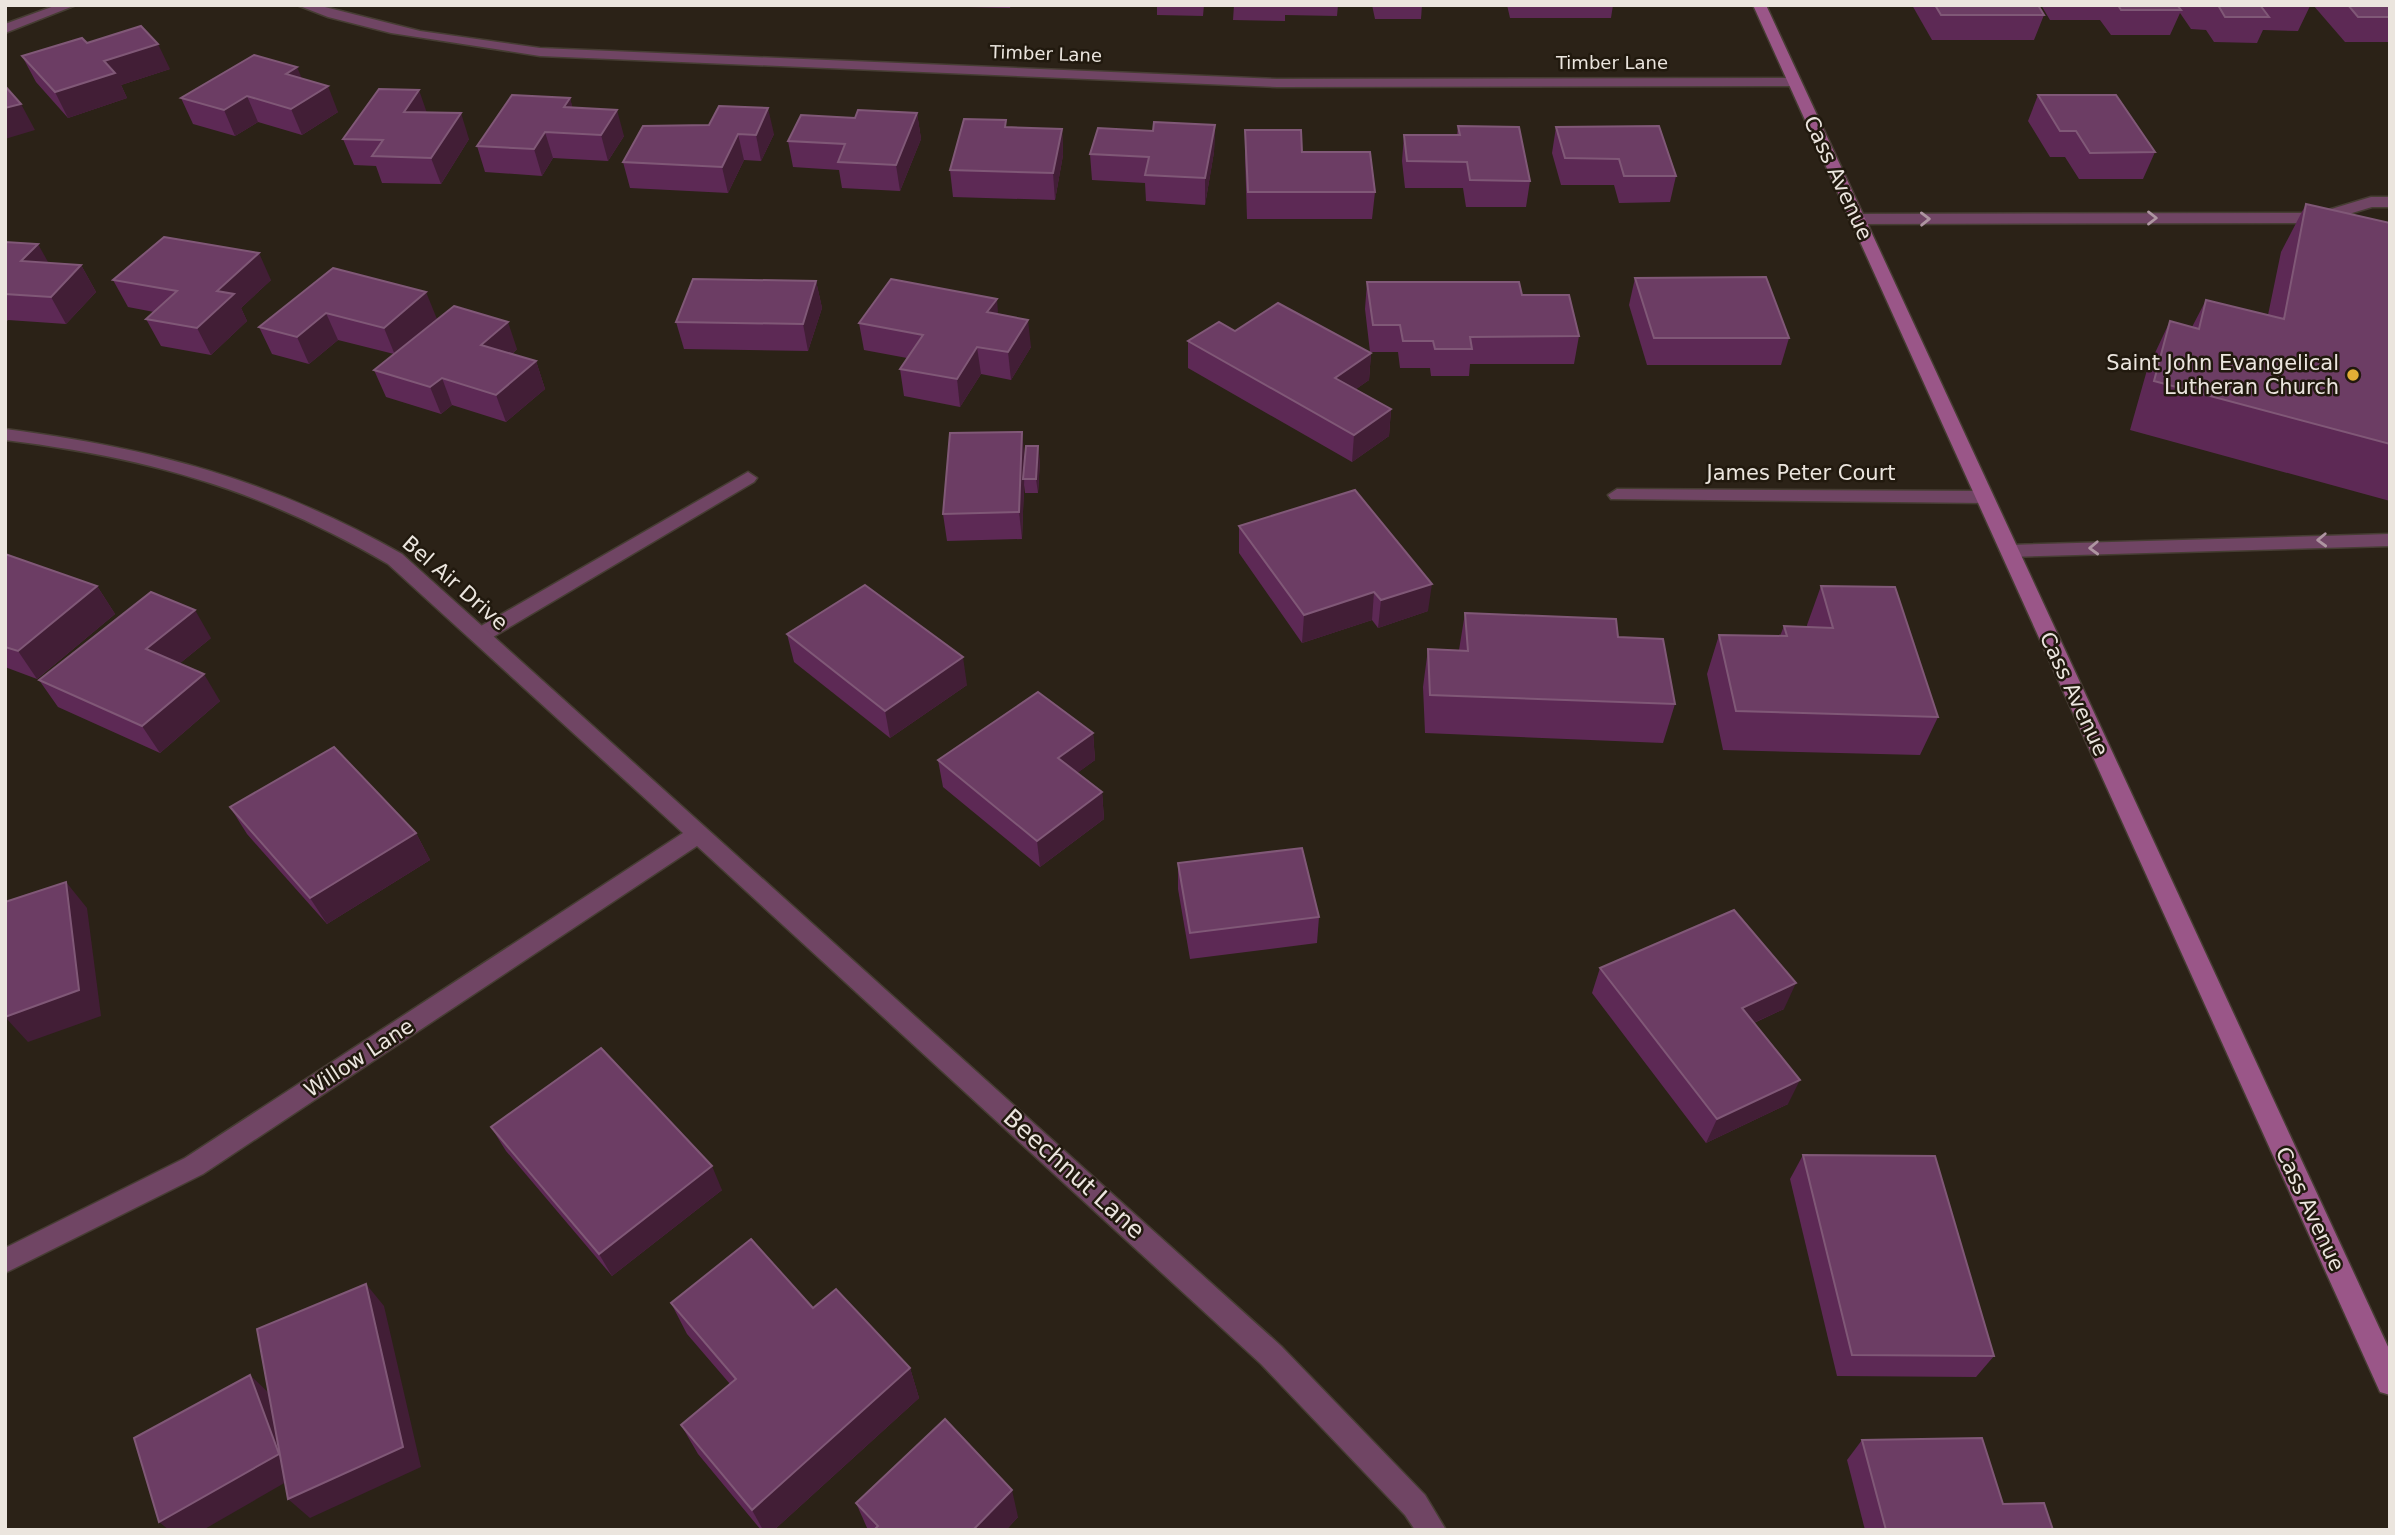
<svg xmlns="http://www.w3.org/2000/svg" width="2395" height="1535" font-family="'DejaVu Sans',sans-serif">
<rect width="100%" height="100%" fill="#2b2217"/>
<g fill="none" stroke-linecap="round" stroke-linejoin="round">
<g stroke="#463d33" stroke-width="3">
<g id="lane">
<polygon points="2371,197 2390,197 2390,207 2372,207 2319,223 1857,224 1849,219 1857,214 2318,213"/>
<polygon points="748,472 757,478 754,482 488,640 474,640 471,635 474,630"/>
<polygon points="2390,534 2390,546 2009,557 2000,551 2009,545"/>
</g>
</g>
<g stroke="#463d33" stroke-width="3">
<g id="street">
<polygon points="57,5 76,5 5,33 5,24"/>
<polygon points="297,5 317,5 420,31 540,48 1277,79 1794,78 1801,82 1794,86 1277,87 540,56 391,33 328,17"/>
<path d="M5,429c148,19 266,51 397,125l879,792 144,149 21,35h-31l-10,-15 -144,-151 -564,-518 -494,328 -198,99v-25l180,-90 498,-325 -295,-269c-126,-74 -238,-106 -383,-124z"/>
<polygon points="1617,489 1984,491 1993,497 1984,503 1611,499 1608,495"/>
</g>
</g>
<g stroke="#463d33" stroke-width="3">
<polygon id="secondary" points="1753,5 1766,5 2390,1351 2390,1395 2380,1392"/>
</g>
<use href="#lane" fill="#704564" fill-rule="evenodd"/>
<use href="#street" fill="#704564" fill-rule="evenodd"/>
<use href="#secondary" fill="#9a5688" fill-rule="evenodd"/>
</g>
<g fill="#5d2955">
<polygon points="969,5 1011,5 1010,8 969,7"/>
<polygon points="1157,5 1204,5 1203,16 1157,15"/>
<polygon points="1234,5 1338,5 1337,16 1285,15 1285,21 1233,20"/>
<polygon points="1372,5 1422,5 1421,19 1375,19"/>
<polygon points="1507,5 1613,5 1611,18 1510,18"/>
<polygon points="1912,5 2038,5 2044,15 2034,40 1932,40"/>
<polygon points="2041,5 2310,5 2310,6 2298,31 2263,30 2257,43 2214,42 2206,30 2191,29 2180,13 2170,35 2111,35 2100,20 2050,20"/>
<polygon points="2313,5 2390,5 2390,42 2345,42"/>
<polygon points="87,43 170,69 121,85 127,98 68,118 36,82 22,56"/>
<polygon points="302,79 338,112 302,135 258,122 235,136 193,124 181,98"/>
<polygon points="2038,95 2155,152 2143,179 2079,179 2065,157 2050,157 2028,121"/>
<polygon points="570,98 572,107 624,136 608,161 553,158 542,176 485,172 477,146"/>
<polygon points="427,112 469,139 441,184 382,183 376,166 354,165 343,139"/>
<polygon points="917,113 921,139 900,191 842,188 839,170 793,167 788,141 855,118"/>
<polygon points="1215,125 1214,152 1205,205 1146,201 1145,183 1092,180 1090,154 1153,131"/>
<polygon points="643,126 774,134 761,161 744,160 728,193 630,188 623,162"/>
<polygon points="1458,126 1530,181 1526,207 1466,207 1463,188 1405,188 1402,161 1404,135 1457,135"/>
<polygon points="1006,127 1062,129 1063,155 1055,200 953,197 950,170"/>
<polygon points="1556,127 1676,176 1670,202 1619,203 1614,185 1561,185 1552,153"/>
<polygon points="1245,130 1302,152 1375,192 1372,219 1247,219 1245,156"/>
<polygon points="2306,204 2390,223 2390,501 2130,430 2147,370 2170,321 2192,327 2206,300 2268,315 2281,252"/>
<polygon points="5,242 48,263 81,265 96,292 66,324 8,320 5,323"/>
<polygon points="333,268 437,319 421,333 517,349 512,354 536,361 545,389 506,422 452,405 441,414 386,397 374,370 394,354 338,340 309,364 272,354 259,327"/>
<polygon points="1635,278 1789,338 1781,365 1647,365 1629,305"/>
<polygon points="113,280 271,280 241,308 247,321 211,355 161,346 146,319 154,312 128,307"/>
<polygon points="816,281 822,308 808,351 684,349 676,322"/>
<polygon points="1367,282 1579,336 1574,364 1470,364 1469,376 1431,376 1430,368 1400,368 1398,352 1370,352 1365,309"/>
<polygon points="998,314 1031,347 1011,380 981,374 960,407 904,396 900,369 907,358 864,350 859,323"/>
<polygon points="1235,331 1371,353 1369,380 1356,389 1391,409 1389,436 1352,462 1188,368 1188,341"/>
<polygon points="1040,460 1038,493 1025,493 1024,485 1022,539 947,541 943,514 1025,461"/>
<polygon points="1239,526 1428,611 1378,628 1372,620 1302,643 1239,553"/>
<polygon points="5,554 97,586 115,614 37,679 5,667"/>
<polygon points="1821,586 1938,717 1920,755 1723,750 1707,674 1719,635 1780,636 1784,626 1807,627 1807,625"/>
<polygon points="1465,613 1618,637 1675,704 1663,743 1425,733 1423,687 1428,649 1459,650"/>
<polygon points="787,634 967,685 890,738 794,662"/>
<polygon points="211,638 179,664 220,701 160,753 58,707 39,680"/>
<polygon points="1093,733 1095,760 1077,773 1102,792 1104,819 1040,867 943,787 938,760"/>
<polygon points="230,807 416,833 430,860 327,924 247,834"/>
<polygon points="1178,863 1319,917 1317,943 1190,959 1178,889"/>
<polygon points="1600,968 1784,1009 1754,1023 1788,1104 1706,1143 1592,993"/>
<polygon points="491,1127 722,1190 612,1276 506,1151"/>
<polygon points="1803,1155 1994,1356 1976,1377 1837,1376 1790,1179"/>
<polygon points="671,1303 813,1308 910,1368 919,1398 774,1530 761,1530 698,1454 681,1425 730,1384 687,1334"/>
<polygon points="1862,1440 2003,1504 2053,1530 1865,1530 1847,1460"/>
<polygon points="856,1503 1018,1517 1006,1530 868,1530"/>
</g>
<g fill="#421e36">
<polygon points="158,44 170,69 121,85 127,98 68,118 55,92 104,61"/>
<polygon points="297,67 308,93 286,74"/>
<polygon points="328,86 338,112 302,135 291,109"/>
<polygon points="419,90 428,116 404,112"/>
<polygon points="247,96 258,122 235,136 224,110"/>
<polygon points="570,98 577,124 564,107"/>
<polygon points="21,104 35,130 5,139 5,108"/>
<polygon points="768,108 774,134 761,161 756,135"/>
<polygon points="617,110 624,136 608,161 601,135"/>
<polygon points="461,113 469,139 441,184 431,158"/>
<polygon points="917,113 921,139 900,191 896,165"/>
<polygon points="1215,125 1214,152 1205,205 1205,178"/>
<polygon points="1062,129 1063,155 1055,200 1053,173"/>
<polygon points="545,132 553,158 542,176 534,149"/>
<polygon points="738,134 744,160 728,193 722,167"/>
<polygon points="38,244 53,271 21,261"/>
<polygon points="259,253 271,280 241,308 247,321 211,355 197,328 217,291"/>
<polygon points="81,265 96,292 66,324 51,297"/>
<polygon points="816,281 822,308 808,351 803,324"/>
<polygon points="426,292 437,319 395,355 384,328"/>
<polygon points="997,299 999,326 987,312"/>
<polygon points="326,313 338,340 309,364 297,337"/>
<polygon points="1028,320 1031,347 1011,380 1008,352"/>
<polygon points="508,322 517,349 491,372 481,345"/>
<polygon points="977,347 981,374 960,407 957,379"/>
<polygon points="1371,353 1369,380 1333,405 1335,378"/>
<polygon points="536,361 545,389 506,422 496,395"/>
<polygon points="442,378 452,405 441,414 430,387"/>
<polygon points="1391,409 1389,436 1352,462 1354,435"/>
<polygon points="1022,432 1025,459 1022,539 1019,512"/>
<polygon points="1038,446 1040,460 1038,493 1036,479"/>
<polygon points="1432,584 1428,611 1378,628 1381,600"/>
<polygon points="97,586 115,614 37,679 18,651"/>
<polygon points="1374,592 1372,620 1302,643 1304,615"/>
<polygon points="195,610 211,638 163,677 146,649"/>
<polygon points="963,657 967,685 890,738 885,711"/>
<polygon points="204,674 220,701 160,753 142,726"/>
<polygon points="1093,733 1095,760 1061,785 1058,758"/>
<polygon points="1102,792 1104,819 1040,867 1037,841"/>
<polygon points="416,833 430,860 327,924 310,898"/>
<polygon points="66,882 87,908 101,1016 28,1042 5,1017"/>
<polygon points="1796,983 1784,1009 1731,1033 1742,1008"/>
<polygon points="1800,1080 1788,1104 1706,1143 1717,1119"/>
<polygon points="712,1166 722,1190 612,1276 599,1254"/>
<polygon points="366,1284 384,1306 421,1467 310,1518 288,1499"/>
<polygon points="910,1368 919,1398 774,1530 763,1530 752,1510"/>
<polygon points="250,1375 272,1396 300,1474 203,1530 169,1530 159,1522"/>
<polygon points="1012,1490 1018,1517 1006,1530 973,1530"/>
</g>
<g fill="#6c3d64" stroke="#805877" stroke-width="2">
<polygon points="1935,5 2038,5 2044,15 1941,15"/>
<polygon points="2118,5 2177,5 2181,10 2121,10"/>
<polygon points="2218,5 2260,5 2269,17 2225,17"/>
<polygon points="2348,5 2390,5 2390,17 2358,17"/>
<polygon points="141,26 158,44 104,61 115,73 55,92 22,56 82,38 87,43"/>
<polygon points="254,55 297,67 286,74 328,86 291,109 247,96 224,110 181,98"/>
<polygon points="5,86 21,104 5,108"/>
<polygon points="379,89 419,90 404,112 461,113 431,158 372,156 383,140 343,139"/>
<polygon points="512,95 570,98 564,107 617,110 601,135 545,132 534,149 477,146"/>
<polygon points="2038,95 2116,95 2155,152 2090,153 2076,131 2060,131"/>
<polygon points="719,106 768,108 756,135 738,134 722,167 623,162 643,126 709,125"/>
<polygon points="858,110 917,113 896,165 838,162 845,144 788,141 801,115 855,118"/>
<polygon points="964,119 1006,120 1005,127 1062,129 1053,173 950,170"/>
<polygon points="1154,122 1215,125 1205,178 1145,175 1149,157 1090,154 1098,128 1153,131"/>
<polygon points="1458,126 1519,127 1530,181 1470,180 1467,162 1407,161 1404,135 1460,135"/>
<polygon points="1659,126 1676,176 1624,176 1619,159 1565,158 1556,127"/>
<polygon points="1245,130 1301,130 1302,152 1370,152 1375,192 1248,192"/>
<polygon points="2306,204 2390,223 2390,444 2154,381 2170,321 2199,329 2206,300 2284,319"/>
<polygon points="164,237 259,253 217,291 234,294 197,328 146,319 177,291 113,280"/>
<polygon points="5,242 38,244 21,261 81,265 51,297 5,294"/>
<polygon points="333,268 426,292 384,328 326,313 297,337 259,327"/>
<polygon points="1766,277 1789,338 1654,338 1635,278"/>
<polygon points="693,279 816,281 803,324 676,322"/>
<polygon points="891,279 997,299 987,312 1028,320 1008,352 977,347 957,379 900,369 923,335 859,323"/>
<polygon points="1367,282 1519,282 1522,295 1569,295 1579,336 1470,337 1472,349 1435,349 1433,341 1403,341 1400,325 1373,325"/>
<polygon points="1278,303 1371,353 1335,378 1391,409 1354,435 1188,341 1219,322 1235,331"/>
<polygon points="454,306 508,322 481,345 536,361 496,395 442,378 430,387 374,370"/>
<polygon points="1022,432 1019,512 943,514 950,433"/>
<polygon points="1026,446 1038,446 1036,479 1023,479"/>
<polygon points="1355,490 1432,584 1381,600 1374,592 1304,615 1239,526"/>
<polygon points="5,554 97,586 18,651 5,647"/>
<polygon points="865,585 963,657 885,711 787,634"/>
<polygon points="1821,586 1895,587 1938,717 1736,711 1719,635 1787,636 1784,626 1833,628"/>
<polygon points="151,592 195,610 146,649 204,674 142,726 39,680"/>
<polygon points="1465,613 1616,619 1618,637 1663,639 1675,704 1430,695 1428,649 1468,651"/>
<polygon points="1038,692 1093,733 1058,758 1102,792 1037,841 938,760"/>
<polygon points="334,747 416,833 310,898 230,807"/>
<polygon points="1302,848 1319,917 1190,933 1178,863"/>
<polygon points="66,882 79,990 5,1017 5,902"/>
<polygon points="1734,910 1796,983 1742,1008 1800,1080 1717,1119 1600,968"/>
<polygon points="601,1048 712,1166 599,1254 491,1127"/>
<polygon points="1803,1155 1935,1156 1994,1356 1852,1355"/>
<polygon points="751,1239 813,1308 836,1289 910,1368 752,1510 681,1425 736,1379 671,1303"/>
<polygon points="366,1284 403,1447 288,1499 257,1329"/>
<polygon points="250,1375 279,1454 159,1522 134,1438"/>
<polygon points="945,1419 1012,1490 973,1530 874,1530 878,1526 856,1503"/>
<polygon points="1982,1438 2003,1504 2044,1503 2053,1530 1886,1530 1862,1440"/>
</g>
<defs><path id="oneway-chevron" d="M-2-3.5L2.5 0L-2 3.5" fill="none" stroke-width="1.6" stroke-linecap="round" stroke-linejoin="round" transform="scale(1.75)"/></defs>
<g stroke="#ae95a1">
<use href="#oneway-chevron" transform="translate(2152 218)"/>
<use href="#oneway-chevron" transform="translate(1925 219) rotate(-1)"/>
<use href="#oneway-chevron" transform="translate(2322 540) rotate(178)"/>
<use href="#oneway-chevron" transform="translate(2094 548) rotate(178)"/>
</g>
<circle fill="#e3ae35" stroke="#21190e" stroke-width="2.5" cx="2353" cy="375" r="7"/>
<g text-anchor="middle" stroke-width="5" stroke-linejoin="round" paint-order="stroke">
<g font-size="18" fill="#ebe5de" stroke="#21190e">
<text transform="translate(1046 54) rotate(2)" y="6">Timber Lane</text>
<text x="1612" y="69">Timber Lane</text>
</g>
<g font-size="21" fill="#ebe5de" stroke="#21190e">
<text transform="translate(1838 178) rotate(65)" y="7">Cass Avenue</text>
<text x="1801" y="480">James Peter Court</text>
<text transform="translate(455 583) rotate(41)" y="7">Bel Air Drive</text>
<text transform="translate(2074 694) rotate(65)" y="7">Cass Avenue</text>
<text transform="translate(359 1058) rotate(-33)" y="7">Willow Lane</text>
<text transform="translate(2310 1209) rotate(65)" y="7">Cass Avenue</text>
</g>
<g font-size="21" fill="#ebe5de" stroke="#21190e" text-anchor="end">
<text x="2339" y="370">Saint John Evangelical<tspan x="2339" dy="24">Lutheran Church</tspan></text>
</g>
<g font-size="24" fill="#ebe5de" stroke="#21190e">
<text transform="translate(1074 1174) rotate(42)" y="8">Beechnut Lane</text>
</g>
</g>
<rect width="2395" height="1535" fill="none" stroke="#ebe5de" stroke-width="14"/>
</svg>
